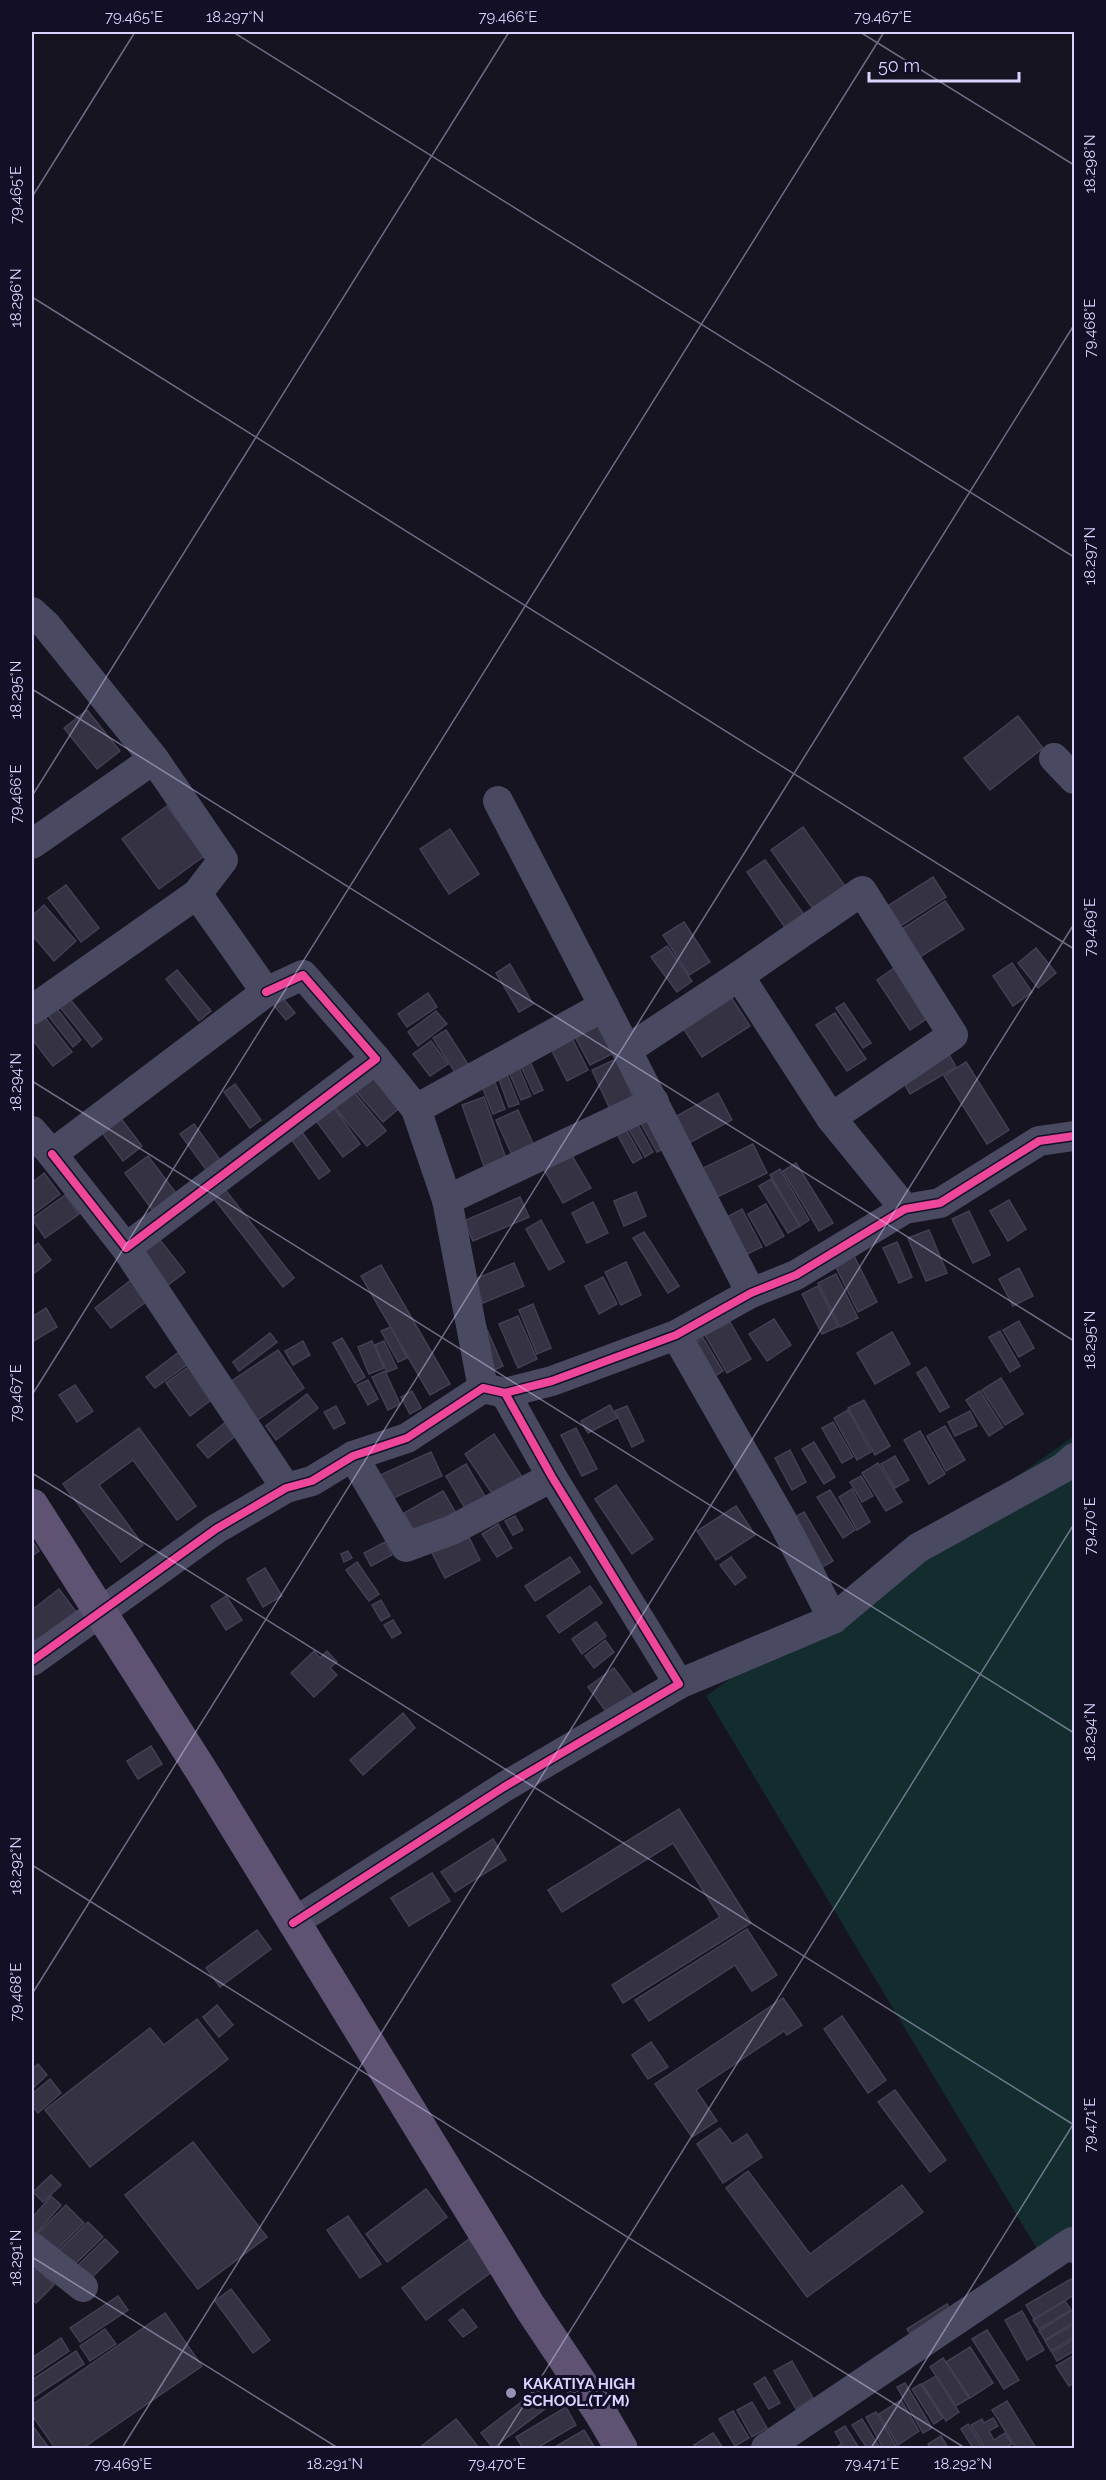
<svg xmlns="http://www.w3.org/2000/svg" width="1106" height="2480" font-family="Raleway,sans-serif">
<rect width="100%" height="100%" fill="#161421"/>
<polygon fill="#132c2d" points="1074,1436 1074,2226 1037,2249 706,1696"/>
<g fill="#343243" stroke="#433f54" stroke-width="1.5">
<polygon points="87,710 120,751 97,769 64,728"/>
<polygon points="1018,716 1043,748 990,790 964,758"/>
<polygon points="167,806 204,856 159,889 122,839"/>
<polygon points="803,827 845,886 813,909 771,850"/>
<polygon points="450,829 479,874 449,894 420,849"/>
<polygon points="765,860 805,916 786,929 747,872"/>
<polygon points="933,877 946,897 899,927 886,907"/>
<polygon points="66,885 99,928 81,942 48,898"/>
<polygon points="945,901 964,929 920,957 902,929"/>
<polygon points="44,905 76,941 54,961 32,935 32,916"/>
<polygon points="684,922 710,962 689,975 663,935"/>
<polygon points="667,946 692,981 677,992 651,957"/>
<polygon points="1036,948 1056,973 1038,988 1018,963"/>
<polygon points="1012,963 1032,992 1013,1006 993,976"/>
<polygon points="510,964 533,1004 519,1012 496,973"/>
<polygon points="897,966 931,1016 910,1030 877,980"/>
<polygon points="177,970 211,1011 199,1021 166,979"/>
<polygon points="428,993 437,1007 407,1027 398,1014"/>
<polygon points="281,996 295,1013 286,1020 272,1003"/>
<polygon points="731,997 750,1026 702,1057 683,1028"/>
<polygon points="70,999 102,1039 92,1047 60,1007"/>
<polygon points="844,1003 871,1043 863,1048 836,1008"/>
<polygon points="55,1006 81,1040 73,1047 46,1013"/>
<polygon points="40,1011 72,1052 53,1066 32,1039 32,1017"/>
<polygon points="436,1011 447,1024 418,1046 408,1032"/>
<polygon points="835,1013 866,1059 847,1071 816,1025"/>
<polygon points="594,1019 612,1054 590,1065 572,1031"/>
<polygon points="446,1030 471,1069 458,1077 433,1038"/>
<polygon points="568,1030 588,1070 567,1081 547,1041"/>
<polygon points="431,1041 448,1064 430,1076 413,1054"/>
<polygon points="946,1049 956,1067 910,1094 900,1076"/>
<polygon points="529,1059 543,1090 534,1094 520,1064"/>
<polygon points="616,1059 634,1099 610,1109 592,1070"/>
<polygon points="966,1062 1009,1130 987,1144 944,1076"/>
<polygon points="517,1063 531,1096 521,1100 507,1067"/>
<polygon points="370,1068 402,1106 383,1122 350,1084"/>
<polygon points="492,1074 505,1109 493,1114 479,1079"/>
<polygon points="507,1074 519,1104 509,1107 498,1077"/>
<polygon points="235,1084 261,1120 250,1128 224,1092"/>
<polygon points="349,1086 386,1131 367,1146 330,1102"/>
<polygon points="718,1093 732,1120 689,1143 675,1117"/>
<polygon points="484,1097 507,1161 485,1169 462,1105"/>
<polygon points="332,1105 360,1144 343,1157 314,1118"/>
<polygon points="518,1110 535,1148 513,1157 496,1120"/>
<polygon points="644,1110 666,1148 657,1152 636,1115"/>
<polygon points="632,1114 653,1152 645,1157 623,1119"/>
<polygon points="119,1116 142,1146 123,1161 101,1131"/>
<polygon points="621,1120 642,1158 633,1163 612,1125"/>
<polygon points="194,1124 224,1165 210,1175 180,1134"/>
<polygon points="299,1128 330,1171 319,1179 289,1136"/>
<polygon points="565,1144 591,1188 563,1203 538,1159"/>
<polygon points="753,1144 767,1173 711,1200 697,1171"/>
<polygon points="148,1156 179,1197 156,1215 125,1173"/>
<polygon points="796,1163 833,1223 819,1231 783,1171"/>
<polygon points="780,1169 809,1220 800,1226 770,1175"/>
<polygon points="44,1173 60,1194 32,1215 32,1183"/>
<polygon points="771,1179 800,1226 788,1233 759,1186"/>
<polygon points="220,1183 294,1278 283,1287 209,1192"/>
<polygon points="636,1192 646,1216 624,1226 614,1201"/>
<polygon points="65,1195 79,1214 45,1238 32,1219"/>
<polygon points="520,1197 529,1217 473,1241 464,1221"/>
<polygon points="1009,1200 1026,1229 1008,1241 990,1211"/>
<polygon points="593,1202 608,1233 587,1243 572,1213"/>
<polygon points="766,1204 784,1236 766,1246 748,1214"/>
<polygon points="742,1209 762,1247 743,1256 723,1219"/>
<polygon points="969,1211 990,1255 973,1263 952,1219"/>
<polygon points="541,1220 564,1262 549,1270 526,1229"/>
<polygon points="929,1230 947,1273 926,1281 908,1238"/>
<polygon points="153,1231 185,1272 163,1289 131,1248"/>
<polygon points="644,1232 679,1286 668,1293 633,1238"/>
<polygon points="897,1242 912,1277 899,1283 883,1248"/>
<polygon points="38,1243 51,1260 32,1275 32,1248"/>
<polygon points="851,1250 877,1302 858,1312 832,1259"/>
<polygon points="626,1262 641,1295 621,1305 605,1272"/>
<polygon points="514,1263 524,1286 483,1303 473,1280"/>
<polygon points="381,1265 450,1384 430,1395 361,1276"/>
<polygon points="1019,1268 1033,1296 1013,1306 999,1279"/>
<polygon points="836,1274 858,1318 840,1327 818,1283"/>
<polygon points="603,1277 617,1304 599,1314 585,1286"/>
<polygon points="131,1280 147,1301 111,1328 95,1308"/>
<polygon points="818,1286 838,1327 822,1334 802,1294"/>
<polygon points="533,1304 551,1348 537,1354 519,1310"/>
<polygon points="46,1308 57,1327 32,1342 32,1317"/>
<polygon points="518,1316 537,1359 518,1368 499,1324"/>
<polygon points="774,1319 791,1345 767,1361 749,1334"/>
<polygon points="1019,1321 1034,1348 1019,1357 1003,1330"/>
<polygon points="730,1322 751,1359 727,1373 705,1335"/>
<polygon points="485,1325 503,1366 494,1370"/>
<polygon points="391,1327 407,1358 398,1362 381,1331"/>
<polygon points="1000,1331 1020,1366 1010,1372 989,1337"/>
<polygon points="892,1332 910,1364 875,1384 857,1353"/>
<polygon points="270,1333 277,1342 239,1371 233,1362"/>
<polygon points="342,1338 365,1377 355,1383 333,1343"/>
<polygon points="703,1338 723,1371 709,1380 689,1346"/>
<polygon points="303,1341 310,1355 293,1365 285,1351"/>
<polygon points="372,1341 384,1368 369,1374 358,1347"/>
<polygon points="384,1341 397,1368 387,1372 375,1345"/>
<polygon points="278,1350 304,1388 256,1421 230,1382"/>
<polygon points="179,1352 188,1364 155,1388 146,1377"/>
<polygon points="191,1365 215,1397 190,1416 166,1383"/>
<polygon points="926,1367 949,1407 940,1412 917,1373"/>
<polygon points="385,1371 400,1404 388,1410 372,1377"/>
<polygon points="1001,1378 1023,1414 1005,1425 982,1390"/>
<polygon points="368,1380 378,1399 368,1405 357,1385"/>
<polygon points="75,1385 93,1411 77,1422 59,1395"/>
<polygon points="412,1391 421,1408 410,1414 401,1397"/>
<polygon points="980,1391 1003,1427 989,1436 966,1400"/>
<polygon points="307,1394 318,1408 276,1440 266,1426"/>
<polygon points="864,1400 890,1446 875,1455 848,1408"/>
<polygon points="610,1405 617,1418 588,1433 581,1421"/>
<polygon points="336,1406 345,1423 334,1429 324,1412"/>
<polygon points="627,1406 644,1441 632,1447 615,1411"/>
<polygon points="848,1410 871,1452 857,1460 834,1418"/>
<polygon points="970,1411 977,1426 955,1436 948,1422"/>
<polygon points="227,1421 238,1434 208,1458 197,1445"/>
<polygon points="833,1422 853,1457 842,1463 822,1428"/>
<polygon points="945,1426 965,1460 946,1471 927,1436"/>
<polygon points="139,1428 196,1506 177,1520 133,1460 99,1485 143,1545 121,1562 63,1484"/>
<polygon points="576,1428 597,1469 582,1476 561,1435"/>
<polygon points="920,1431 945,1474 929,1484 904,1440"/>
<polygon points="494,1434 524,1480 496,1499 465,1454"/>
<polygon points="814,1442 835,1477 824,1484 802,1449"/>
<polygon points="790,1450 806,1482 792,1490 775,1458"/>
<polygon points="431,1452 442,1476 389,1500 378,1476"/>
<polygon points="895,1456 909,1480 895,1488 881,1464"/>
<polygon points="878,1463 902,1502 886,1511 862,1473"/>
<polygon points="466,1464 486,1498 466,1510 446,1476"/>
<polygon points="861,1476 873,1496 862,1502 850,1482"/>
<polygon points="616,1485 653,1539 632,1554 595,1499"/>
<polygon points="852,1489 870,1522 857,1530 839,1497"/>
<polygon points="830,1490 855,1530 843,1538 817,1497"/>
<polygon points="443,1491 457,1515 418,1537 404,1513"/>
<polygon points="736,1506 755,1535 716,1560 697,1531"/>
<polygon points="804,1512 833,1561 817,1570 788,1521"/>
<polygon points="515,1516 523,1530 513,1535 505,1521"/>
<polygon points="498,1524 512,1548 497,1557 482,1534"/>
<polygon points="467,1533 480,1560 445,1578 431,1551"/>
<polygon points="32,1540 39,1551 32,1556"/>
<polygon points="385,1542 392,1555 371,1566 364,1553"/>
<polygon points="348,1551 352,1558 344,1562 341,1554"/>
<polygon points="570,1557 580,1572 535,1601 525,1586"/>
<polygon points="731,1557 746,1577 735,1585 720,1565"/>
<polygon points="357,1562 379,1594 369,1601 346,1570"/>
<polygon points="265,1568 282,1596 263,1607 247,1579"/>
<polygon points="590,1586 602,1603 559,1633 547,1616"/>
<polygon points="59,1589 77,1613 32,1647 32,1610"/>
<polygon points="226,1596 242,1620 226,1630 211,1606"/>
<polygon points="381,1600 390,1616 381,1621 372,1605"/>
<polygon points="393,1620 401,1633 392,1638 384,1625"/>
<polygon points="596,1622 606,1636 582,1654 572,1639"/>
<polygon points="605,1640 614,1652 594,1668 585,1656"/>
<polygon points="314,1651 320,1658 327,1651 337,1662 330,1668 337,1675 314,1697 291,1673"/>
<polygon points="614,1668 636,1698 610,1717 588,1687"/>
<polygon points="403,1713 415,1728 363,1775 350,1760"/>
<polygon points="151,1746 162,1764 138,1779 127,1761"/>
<polygon points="679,1809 751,1923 623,2003 612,1985 720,1917 673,1843 562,1912 548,1890"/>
<polygon points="493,1839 506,1860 455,1892 441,1872"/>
<polygon points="432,1873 450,1901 409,1926 391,1898"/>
<polygon points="747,1929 777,1975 752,1991 735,1965 649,2021 635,2000"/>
<polygon points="257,1930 271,1949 220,1987 206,1968"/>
<polygon points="783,1998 802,2025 787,2035 784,2031 696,2090 717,2121 692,2137 655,2084"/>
<polygon points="217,2005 233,2025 219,2037 203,2017"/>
<polygon points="842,2016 886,2080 868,2093 824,2029"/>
<polygon points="197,2019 228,2059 90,2167 45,2110 150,2028 164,2045"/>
<polygon points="651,2042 668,2067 648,2079 632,2055"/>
<polygon points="38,2064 47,2075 32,2089 32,2069"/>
<polygon points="50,2079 61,2093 38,2113 32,2105 32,2094"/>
<polygon points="895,2090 946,2160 930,2172 878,2102"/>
<polygon points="720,2128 732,2144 747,2134 762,2157 723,2183 697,2144"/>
<polygon points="193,2142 267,2237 198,2289 125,2195"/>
<polygon points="748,2171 810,2254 902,2185 923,2212 807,2297 726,2188"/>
<polygon points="51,2175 61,2185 43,2202 33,2192"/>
<polygon points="426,2189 447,2217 387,2262 366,2234"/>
<polygon points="51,2196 61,2205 33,2237 32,2218"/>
<polygon points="66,2205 84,2223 53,2253 36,2235"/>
<polygon points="348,2216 381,2264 360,2278 327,2230"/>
<polygon points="88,2222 103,2237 69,2270 54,2255"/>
<polygon points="105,2239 118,2252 84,2285 71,2272"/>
<polygon points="469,2239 493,2271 426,2320 402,2288"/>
<polygon points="37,2268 54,2285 36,2303 32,2299 32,2273"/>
<polygon points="1071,2279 1074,2285 1074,2295 1034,2319 1026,2305"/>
<polygon points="231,2289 270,2340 253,2353 215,2301"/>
<polygon points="118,2296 128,2310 80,2342 70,2328"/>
<polygon points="1065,2301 1071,2310 1039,2329 1033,2320"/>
<polygon points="947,2304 953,2313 913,2338 907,2329"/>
<polygon points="463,2309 477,2327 463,2337 449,2320"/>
<polygon points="1074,2309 1074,2322 1045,2340 1039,2331"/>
<polygon points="1022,2311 1044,2350 1027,2360 1005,2320"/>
<polygon points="165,2313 202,2366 83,2448 55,2448 32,2415 32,2405"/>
<polygon points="1074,2324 1074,2337 1051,2351 1045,2341"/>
<polygon points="105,2329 116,2344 90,2361 80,2346"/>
<polygon points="987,2330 1019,2380 1004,2389 972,2339"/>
<polygon points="61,2338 69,2351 32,2376 32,2358"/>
<polygon points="1074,2339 1074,2351 1057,2361 1052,2352"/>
<polygon points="970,2347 993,2383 970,2398 946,2362"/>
<polygon points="76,2351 84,2364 32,2398 32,2380"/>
<polygon points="1074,2355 1074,2383 1069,2386 1056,2366"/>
<polygon points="943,2358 969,2398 956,2406 930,2367"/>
<polygon points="792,2361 813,2398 796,2409 774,2371"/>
<polygon points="936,2376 959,2412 946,2421 922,2384"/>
<polygon points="765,2377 780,2403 769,2409 754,2384"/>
<polygon points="905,2383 932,2428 923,2433 897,2387"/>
<polygon points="921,2384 943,2418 934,2424 912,2389"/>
<polygon points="542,2386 554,2402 493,2448 481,2433"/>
<polygon points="901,2400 919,2431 898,2445 879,2414"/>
<polygon points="1007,2401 1036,2448 1016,2448 992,2410"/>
<polygon points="752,2402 767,2428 752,2437 737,2410"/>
<polygon points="566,2407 576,2425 537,2448 523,2448 516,2437"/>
<polygon points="733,2411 749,2438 735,2446 719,2419"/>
<polygon points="876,2412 896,2446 891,2448 883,2448 866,2417"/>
<polygon points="993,2418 998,2426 989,2431 994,2440 1005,2433 1012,2444 1004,2448 985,2448 971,2425 982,2419 984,2423"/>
<polygon points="456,2419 479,2448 419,2448"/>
<polygon points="862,2419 880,2448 867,2448 852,2425"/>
<polygon points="968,2424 983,2448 973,2448 961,2429"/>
<polygon points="32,2425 49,2448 32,2448"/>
<polygon points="845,2426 859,2448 835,2448 842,2444 835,2432"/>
<polygon points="584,2430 595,2448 553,2448"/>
<polygon points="713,2433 723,2448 696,2448 694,2445"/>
<polygon points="941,2436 948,2448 930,2448 928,2444"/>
</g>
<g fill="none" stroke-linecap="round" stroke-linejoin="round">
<g stroke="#4a4962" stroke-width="30">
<polyline points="32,612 46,625 154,759 223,860 197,894 32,1010"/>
<polyline points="1054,758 1074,779"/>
<polyline points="498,801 604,1006"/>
<polyline points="32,844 154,759"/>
<polyline points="739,976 862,891 953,1035 831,1118"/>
<polyline points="627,1050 739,976 831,1118 905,1209"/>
<polyline points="376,1059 416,1109 447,1200 483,1388"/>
<polyline points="416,1109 604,1006 751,1293"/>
<polyline points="32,1131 52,1154 266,992 197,894"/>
<polyline points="52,1154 126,1248 376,1059 303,975 266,992"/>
<polyline points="447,1200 654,1102"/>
<polyline points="126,1248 286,1488"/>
<polyline points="676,1335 783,1522 833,1619"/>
<polyline points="353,1456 406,1547 452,1530 552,1477"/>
<polyline points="32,1661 216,1529 286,1488 312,1481 353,1456 407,1438 483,1388 505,1393 552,1381 676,1335 751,1293 796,1275 905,1209 940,1203 1039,1141 1074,1136"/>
<polyline points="679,1684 833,1619 918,1548 1063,1468 1074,1458"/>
<polyline points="293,1923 504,1787 679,1684 552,1477 505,1393"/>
<polyline points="32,2247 83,2287"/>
<polyline points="766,2448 1072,2242 1074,2248"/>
</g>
<polyline stroke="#5e5373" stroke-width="33" points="32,1505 201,1770 530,2307 600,2412 621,2448"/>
<g stroke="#130f26" stroke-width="11">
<g id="cycleway">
<polyline points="52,1154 126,1248 376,1059 303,975 266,992"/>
<polyline points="32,1661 216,1529 286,1488 312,1481 353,1456 407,1438 483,1388 505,1393 552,1381 676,1335 751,1293 796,1275 905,1209 940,1203 1039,1141 1074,1136"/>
<polyline points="293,1923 504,1787 679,1684 552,1477 505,1393"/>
</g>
</g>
<use href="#cycleway" stroke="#ed469a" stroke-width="8"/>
</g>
<path fill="none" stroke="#d9d4ff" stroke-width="1.5" stroke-opacity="0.45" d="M233,32l841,525M860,32l214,133M32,197l103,-165M32,297l1042,652M32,689l1042,652M32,796l477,-764M32,1081l1042,652M32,1395l852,-1363M32,1473l1042,652M32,1865l933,583M32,1994l1042,-1669M32,2257l306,191M122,2448l952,-1524M497,2448l577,-924M871,2448l203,-325"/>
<circle fill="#9591b1" stroke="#130f26" stroke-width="2" cx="511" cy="2393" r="6"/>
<g text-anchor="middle" stroke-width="6" stroke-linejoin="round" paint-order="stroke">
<g font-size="15" font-weight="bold" fill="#d9d4ff" stroke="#130f26" text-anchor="start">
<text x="523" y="2389">KAKATIYA HIGH<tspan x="523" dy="17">SCHOOL.(T/M)</tspan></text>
</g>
</g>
<rect width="1106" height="2480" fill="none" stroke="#130f26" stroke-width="66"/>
<path d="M869 72v9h150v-9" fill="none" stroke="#d9d4ff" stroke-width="3"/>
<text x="878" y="72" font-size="18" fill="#d9d4ff" stroke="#130f26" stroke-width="4.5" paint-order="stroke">50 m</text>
<rect x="33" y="33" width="1040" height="2414" fill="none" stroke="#d9d4ff" stroke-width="2"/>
<g font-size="15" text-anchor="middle" fill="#d9d4ff">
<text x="134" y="22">79.465°E</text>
<text x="235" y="22">18.297°N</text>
<text x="508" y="22">79.466°E</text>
<text x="883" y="22">79.467°E</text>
<text transform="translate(1090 164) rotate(-90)" y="5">18.298°N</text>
<text transform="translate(16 195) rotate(-90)" y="5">79.465°E</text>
<text transform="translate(16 298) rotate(-90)" y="5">18.296°N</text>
<text transform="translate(1090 328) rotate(-90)" y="5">79.468°E</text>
<text transform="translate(1090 556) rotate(-90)" y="5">18.297°N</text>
<text transform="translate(16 690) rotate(-90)" y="5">18.295°N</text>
<text transform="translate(16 794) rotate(-90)" y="5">79.466°E</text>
<text transform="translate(1090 927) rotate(-90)" y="5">79.469°E</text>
<text transform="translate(16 1082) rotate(-90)" y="5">18.294°N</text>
<text transform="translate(1090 1340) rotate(-90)" y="5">18.295°N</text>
<text transform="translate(16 1393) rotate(-90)" y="5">79.467°E</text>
<text transform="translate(1090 1526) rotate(-90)" y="5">79.470°E</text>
<text transform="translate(1090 1732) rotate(-90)" y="5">18.294°N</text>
<text transform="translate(16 1866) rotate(-90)" y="5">18.292°N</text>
<text transform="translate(16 1992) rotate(-90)" y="5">79.468°E</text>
<text transform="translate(1090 2125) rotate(-90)" y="5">79.471°E</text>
<text transform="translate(16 2258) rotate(-90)" y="5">18.291°N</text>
<text x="123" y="2469">79.469°E</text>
<text x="335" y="2469">18.291°N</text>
<text x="497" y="2469">79.470°E</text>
<text x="872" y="2469">79.471°E</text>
<text x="963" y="2469">18.292°N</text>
</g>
</svg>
